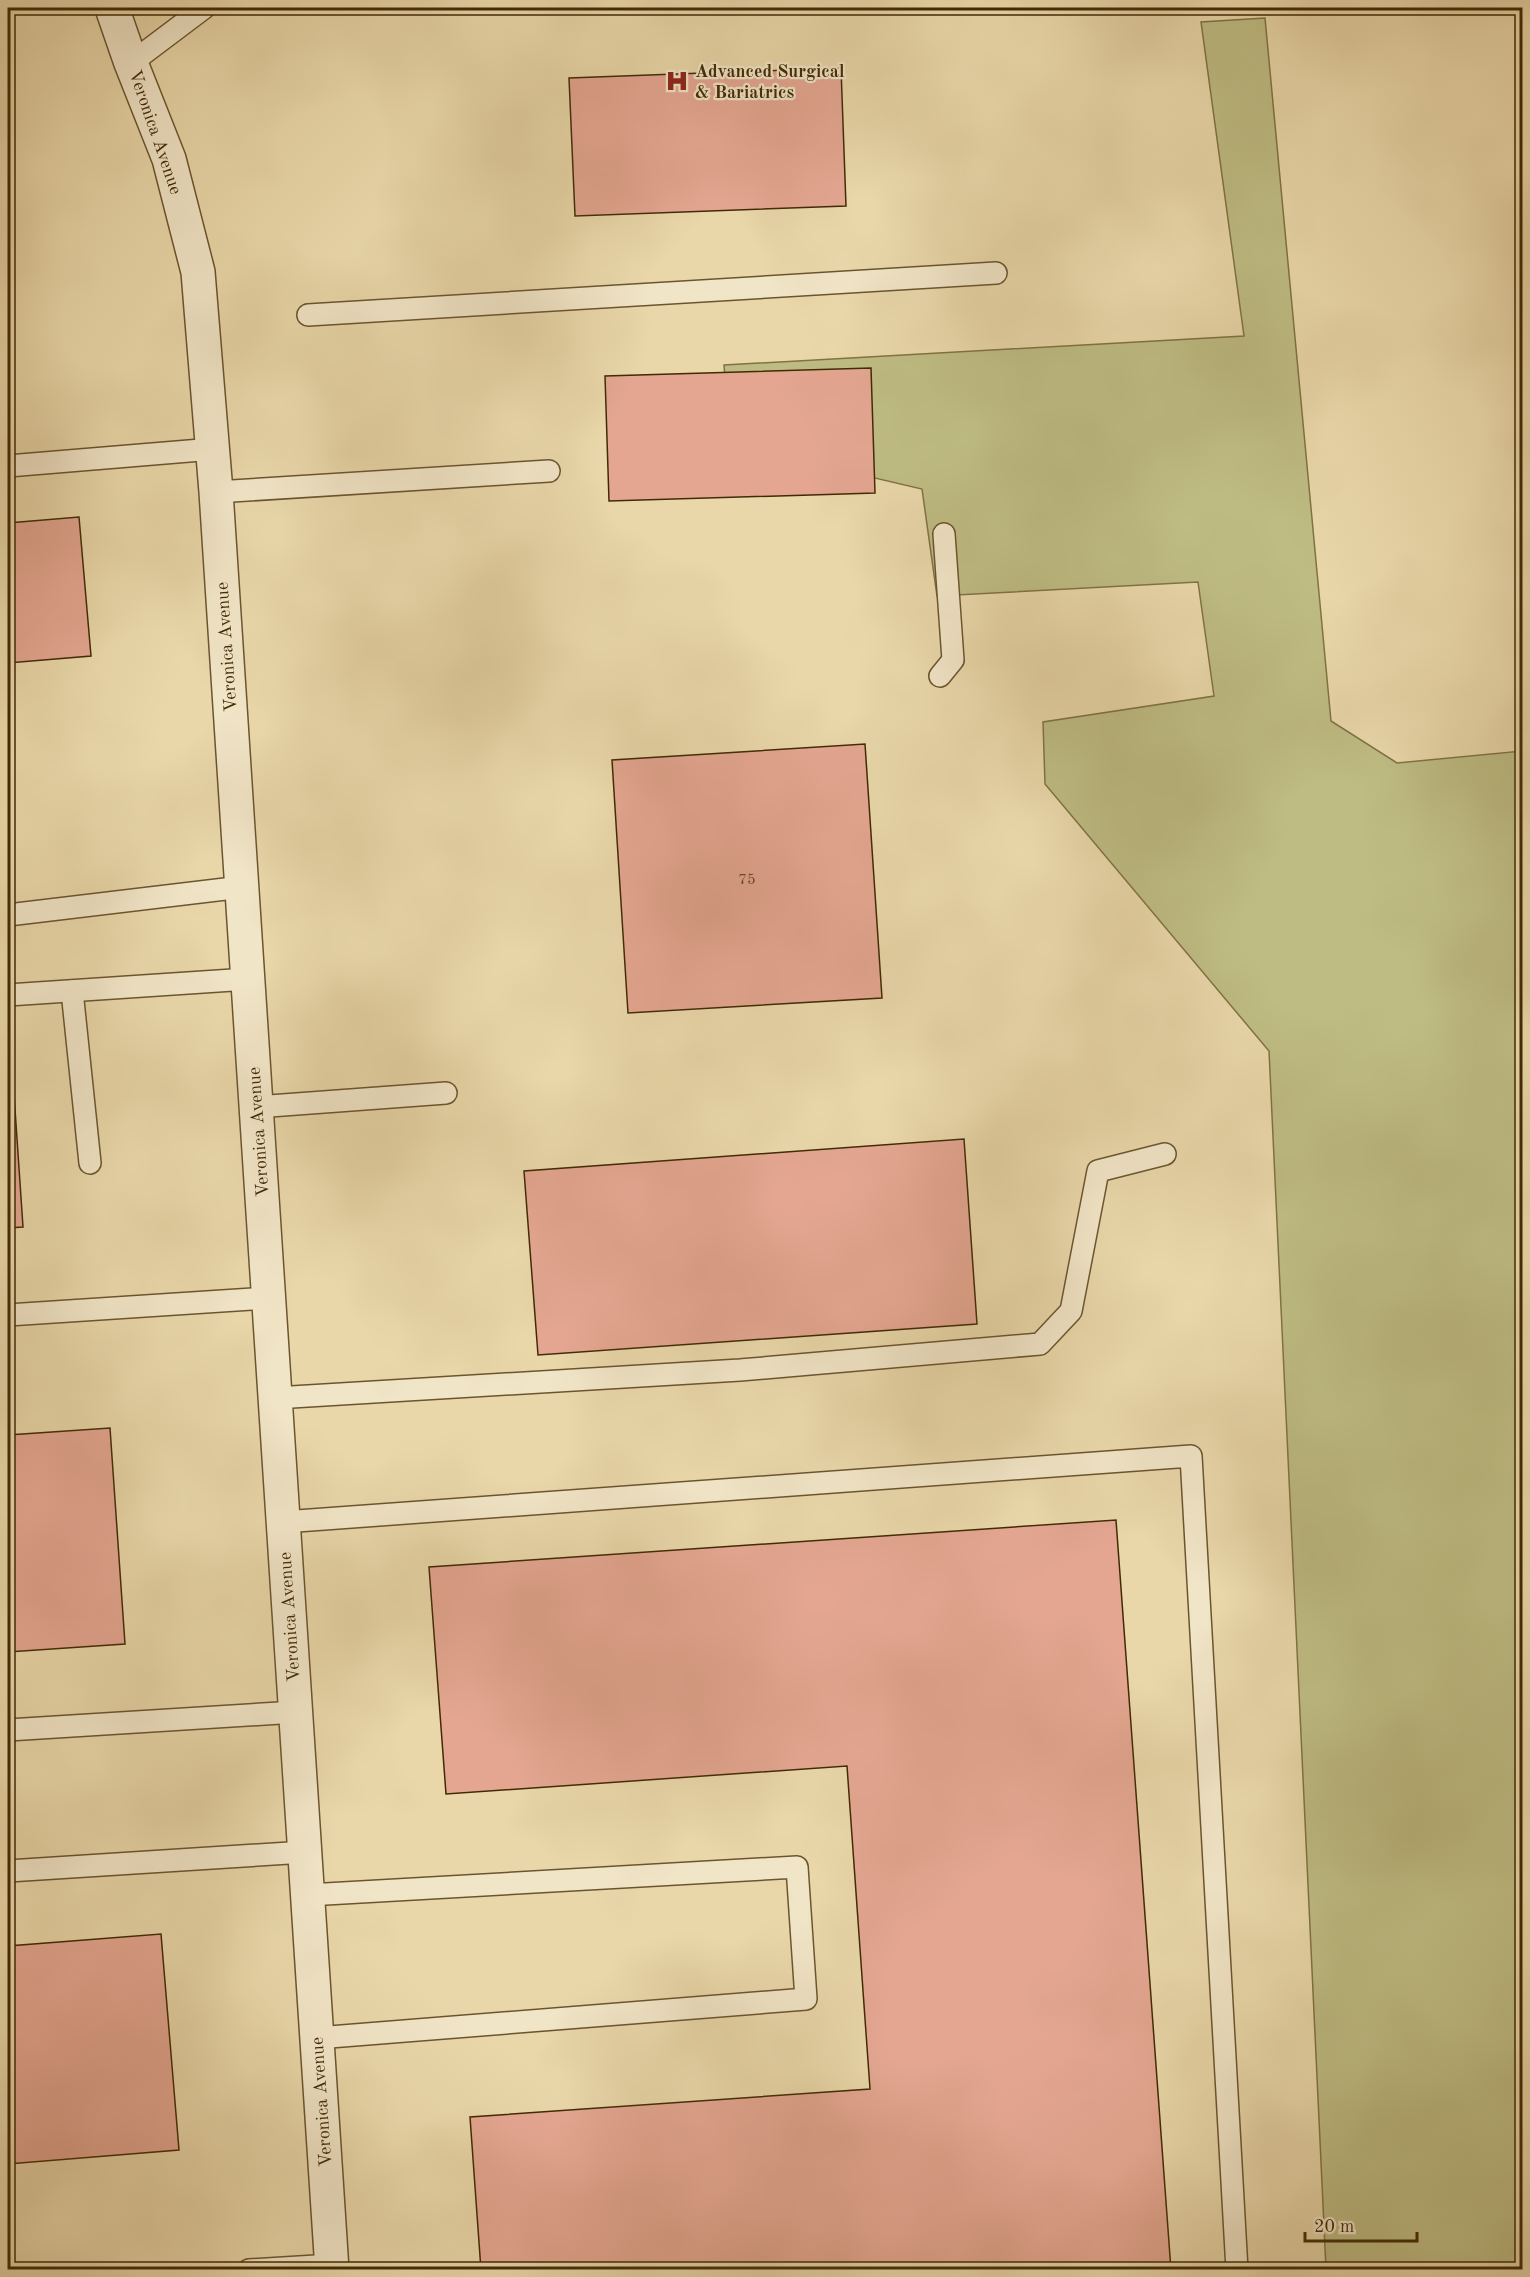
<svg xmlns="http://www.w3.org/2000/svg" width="1530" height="2277" font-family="'Old Standard TT',serif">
<rect width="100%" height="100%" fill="#e9d7a9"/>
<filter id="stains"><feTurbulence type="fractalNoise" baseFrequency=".00333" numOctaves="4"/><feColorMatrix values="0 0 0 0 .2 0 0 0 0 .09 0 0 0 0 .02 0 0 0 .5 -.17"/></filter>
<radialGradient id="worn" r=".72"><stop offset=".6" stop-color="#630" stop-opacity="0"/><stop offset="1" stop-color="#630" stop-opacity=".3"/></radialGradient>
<polygon fill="#bebc83" stroke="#807344" stroke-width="1.5" points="1265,18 1331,721 1397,763 1522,751 1522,2269 1326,2269 1269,1051 1045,784 1043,722 1214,696 1198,582 937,596 922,489 730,444 724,365 1244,336 1201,22"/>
<g fill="#e4a691" stroke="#412a05" stroke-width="1.5">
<polygon points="841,68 846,206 575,216 569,78"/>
<polygon points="871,368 875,493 609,501 605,376"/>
<polygon points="79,517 91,656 8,663 8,523"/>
<polygon points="865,744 882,998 628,1013 612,760"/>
<polygon points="8,1050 11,1050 23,1227 8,1228"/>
<polygon points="964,1139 977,1324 538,1355 524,1171"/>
<polygon points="110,1428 125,1644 8,1652 8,1435"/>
<polygon points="1116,1520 1171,2270 481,2270 470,2117 870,2089 847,1766 446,1794 429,1567"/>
<polygon points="161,1934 179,2150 8,2164 8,1946"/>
</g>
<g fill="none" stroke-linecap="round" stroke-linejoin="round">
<g stroke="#6b552e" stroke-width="24">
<g id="service">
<polyline points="131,63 204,8"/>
<polyline points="308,315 996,273"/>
<polyline points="8,466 213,449"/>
<polyline points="216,492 549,471"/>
<polyline points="940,676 953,660 944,534"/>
<polyline points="8,915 242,887"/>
<polyline points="72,991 90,1163"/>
<polyline points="8,995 248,979"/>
<polyline points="256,1107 446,1093"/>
<polyline points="8,1315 269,1298"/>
<polyline points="275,1398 740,1370 1040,1344 1071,1311 1098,1171 1165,1154"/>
<polyline points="283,1522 1191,1456 1237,2270"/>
<polyline points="8,1730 296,1712"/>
<polyline points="8,1871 305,1852"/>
<polyline points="308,1895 797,1867 806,1999 317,2038"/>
<polyline points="249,2270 332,2265"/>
</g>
</g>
<g stroke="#6b552e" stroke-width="36">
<polyline id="tertiary" points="112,8 131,63 169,159 198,272 216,492 332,2270"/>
</g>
<use href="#service" stroke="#f1e5c7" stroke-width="21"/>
<use href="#tertiary" stroke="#f1e5c7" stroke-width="33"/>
</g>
<defs>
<g id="hospital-bare" transform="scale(1.8)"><path d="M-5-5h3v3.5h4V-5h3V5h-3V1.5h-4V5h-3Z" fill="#8f2418" stroke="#f1e5c7" stroke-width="2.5" paint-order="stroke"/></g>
</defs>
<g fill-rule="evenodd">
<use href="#hospital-bare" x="677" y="81"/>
</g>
<g text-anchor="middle" stroke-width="4.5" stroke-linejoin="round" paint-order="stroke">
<g font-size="15" fill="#6a4928">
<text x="747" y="884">75</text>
</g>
<g font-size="18" font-weight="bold" fill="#412a05" stroke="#f1e5c7" text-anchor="start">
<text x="695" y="77">Advanced Surgical<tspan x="695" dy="21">&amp; Bariatrics</tspan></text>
</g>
<g font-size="18" fill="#412a05" stroke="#f1e5c7">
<text transform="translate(156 132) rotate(71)" y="6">Veronica Avenue</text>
<text transform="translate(226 647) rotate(-94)" y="6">Veronica Avenue</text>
<text transform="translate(258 1132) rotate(-94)" y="6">Veronica Avenue</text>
<text transform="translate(289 1617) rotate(-94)" y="6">Veronica Avenue</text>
<text transform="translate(321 2102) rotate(-94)" y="6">Veronica Avenue</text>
</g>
</g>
<rect width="1530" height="2277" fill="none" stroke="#e9d7a9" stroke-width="30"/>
<rect x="9" y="9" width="1512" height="2259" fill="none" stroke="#412a05" stroke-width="3"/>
<rect x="15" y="15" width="1500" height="2247" fill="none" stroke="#412a05" stroke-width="1.5"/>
<path d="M1305 2232v9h112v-9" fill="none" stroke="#412a05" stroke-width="3"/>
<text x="1314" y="2232" font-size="18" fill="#412a05" stroke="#f1e5c7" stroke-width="4.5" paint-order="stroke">20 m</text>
<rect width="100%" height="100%" filter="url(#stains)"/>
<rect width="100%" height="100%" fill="url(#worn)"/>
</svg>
